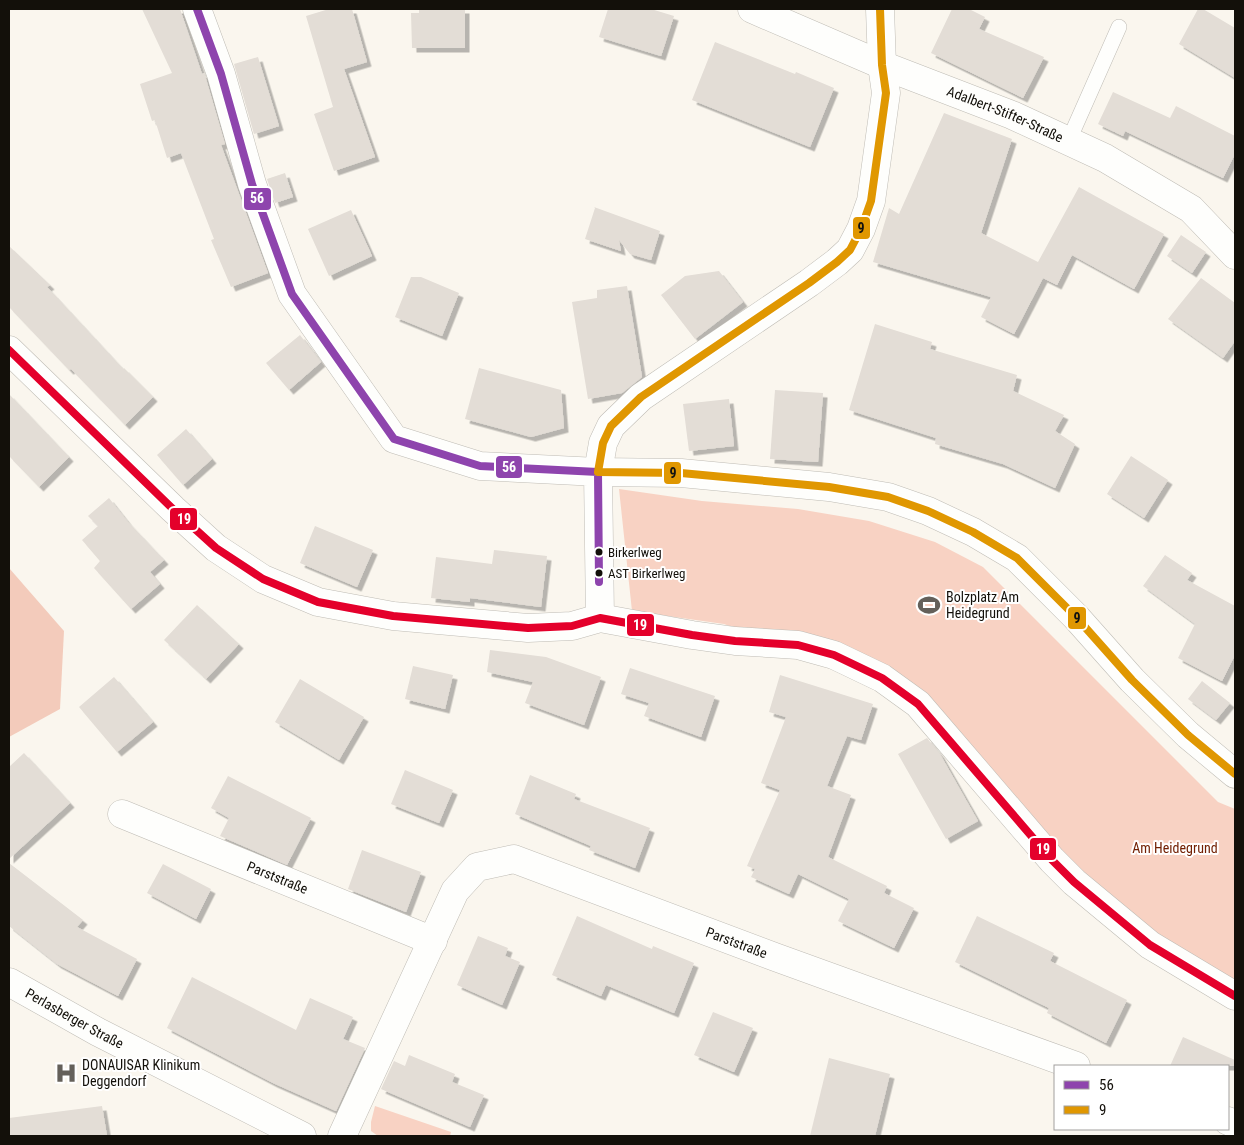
<svg xmlns="http://www.w3.org/2000/svg" width="1244" height="1145" font-family="'Roboto Condensed',sans-serif">
<defs>
<filter id="shadow"><feDropShadow dx="4.5" dy="4.5" stdDeviation="0" flood-color="#0004"/></filter>
</defs>
<rect width="100%" height="100%" fill="#faf6ee"/>
<g fill="#f8d2c3">
<polygon points="619,489 702,501 798,509 869,521 935,542 983,567 1218,802 1235,809 1235,986 1163,944 1068,862 983,764 841,666 724,624 632,611"/>
<polygon points="375,1106 451,1132 450,1136 378,1136 371,1131 371,1122"/>
</g>
<polygon fill="#f3cbbb" points="9,568 64,631 60,709 9,737"/>
<g fill="#e3ddd6" filter="url(#shadow)">
<polygon points="142,9 180,9 202,74 204,73 206,79 225,144 221,145 268,273 231,287 211,240 214,239 181,153 167,158 155,120 152,121 140,84 172,73"/>
<polygon points="329,9 352,9 367,62 344,69 375,157 334,171 314,114 333,107 306,16"/>
<polygon points="419,9 465,9 465,48 412,48 411,13 419,13"/>
<polygon points="608,9 651,9 674,16 661,56 599,37"/>
<polygon points="952,9 969,9 985,17 979,29 1044,57 1023,98 931,53"/>
<polygon points="1198,9 1203,9 1235,28 1235,78 1179,44"/>
<polygon points="715,42 795,74 796,72 834,88 810,147 692,100"/>
<polygon points="258,57 279,126 254,134 234,64"/>
<polygon points="1113,92 1170,118 1176,106 1235,136 1235,154 1223,178 1125,131 1123,136 1098,124"/>
<polygon points="944,113 1012,139 981,233 1038,262 1079,187 1164,234 1134,289 1072,255 1057,285 1043,278 1014,334 981,317 991,297 873,262 889,208 899,214"/>
<polygon points="285,173 293,197 275,203 267,179"/>
<polygon points="594,207 660,231 651,260 630,254 619,240 621,251 585,239 595,208"/>
<polygon points="351,210 372,256 329,276 308,229"/>
<polygon points="1181,235 1206,252 1192,273 1167,256"/>
<polygon points="9,246 50,285 47,287 123,369 124,368 153,397 125,425 71,369 69,370 9,307"/>
<polygon points="719,271 743,302 695,339 661,295 685,276"/>
<polygon points="411,277 421,277 459,293 442,336 395,317"/>
<polygon points="1201,278 1235,303 1235,341 1223,358 1168,319"/>
<polygon points="627,286 642,377 622,393 588,399 572,302 597,298 597,290"/>
<polygon points="875,324 932,342 930,349 1017,375 1013,391 1064,415 1055,431 1075,444 1055,488 1003,464 935,444 936,438 849,410"/>
<polygon points="300,335 321,362 289,390 266,363"/>
<polygon points="479,368 561,390 564,428 531,437 465,419"/>
<polygon points="775,390 823,393 818,462 770,459"/>
<polygon points="9,394 69,457 39,487 9,456"/>
<polygon points="729,399 734,446 689,451 683,404"/>
<polygon points="186,429 212,459 183,485 157,455"/>
<polygon points="1131,456 1168,480 1144,518 1107,494"/>
<polygon points="109,498 128,522 164,560 150,572 160,584 131,609 94,568 100,561 82,540 98,526 88,516"/>
<polygon points="315,526 373,550 357,587 300,563"/>
<polygon points="494,550 547,556 541,607 470,598 470,602 431,598 436,557 492,564"/>
<polygon points="1165,555 1192,573 1187,580 1235,606 1235,655 1222,681 1178,658 1195,624 1143,586"/>
<polygon points="197,605 239,644 206,679 164,640"/>
<polygon points="490,650 546,657 601,677 584,725 525,703 533,682 487,672"/>
<polygon points="413,666 453,675 445,709 405,699"/>
<polygon points="630,668 715,696 701,737 644,716 649,703 621,694"/>
<polygon points="780,675 873,704 861,740 847,736 827,786 851,795 828,857 887,886 884,893 914,908 894,948 838,921 849,899 798,874 789,894 751,877 755,869 747,866 780,790 761,783 786,717 769,712"/>
<polygon points="114,677 153,722 117,752 79,707"/>
<polygon points="300,679 364,717 339,760 275,722"/>
<polygon points="1202,681 1230,703 1216,720 1188,699"/>
<polygon points="927,738 940,754 978,821 946,839 898,754"/>
<polygon points="24,753 70,803 9,859 9,767"/>
<polygon points="405,770 453,790 439,823 391,804"/>
<polygon points="530,775 576,794 574,799 650,828 635,868 589,850 591,846 515,814"/>
<polygon points="228,776 311,818 287,865 220,836 229,818 211,808"/>
<polygon points="362,850 421,872 406,912 348,889"/>
<polygon points="9,863 83,920 77,927 137,959 118,996 57,964 9,926"/>
<polygon points="163,864 211,889 196,919 147,893"/>
<polygon points="577,916 652,949 653,946 694,963 674,1013 606,985 601,996 552,975"/>
<polygon points="977,916 1054,953 1050,961 1127,1000 1106,1043 1047,1013 1049,1008 955,962"/>
<polygon points="478,936 508,948 505,956 520,962 502,1005 457,985"/>
<polygon points="192,977 296,1030 310,998 353,1017 343,1039 365,1048 336,1111 273,1083 167,1028"/>
<polygon points="713,1012 753,1028 734,1072 694,1055"/>
<polygon points="1183,1037 1235,1060 1235,1066 1170,1066"/>
<polygon points="409,1055 455,1074 452,1082 484,1095 470,1127 381,1089 394,1061 405,1066"/>
<polygon points="829,1058 890,1074 875,1136 810,1136"/>
<polygon points="102,1106 107,1136 9,1136 9,1118"/>
</g>
<g fill="none" stroke-linecap="round" stroke-linejoin="round">
<g stroke="#bfbcb5" stroke-width="16">
<polyline id="lane" points="1069,140 1119,27"/>
</g>
<g stroke="#bfbcb5" stroke-width="29">
<g id="street">
<polyline points="197,9 221,74 252,184 292,294 394,439 480,466 598,472 600,618"/>
<path id="s1" d="M752,9l130,56 130,50 93,43 86,51 44,46"/>
<polyline points="880,9 882,65 886,93 871,201 861,229 850,250 837,262 809,283 641,397 611,426 603,443 598,472 681,473 829,487 888,497 928,511 973,532 1017,558 1076,617 1132,680 1188,735 1235,774"/>
<polyline points="9,350 173,509 216,548 263,579 318,602 393,616 528,628 572,626 600,618 692,635 735,641 798,645 834,655 882,678 918,704 1052,860 1074,882 1150,945 1235,996"/>
<path id="s2" d="M122,814l311,127"/>
<polyline points="1228,1121 1235,1124"/>
<path id="s3" d="M342,1136l113,-245 22,-24 37,-8 261,98 301,109"/>
</g>
</g>
<g stroke="#bfbcb5" stroke-width="29">
<g id="secondary">
<path id="s4" d="M9,982l89,50 204,104"/>
</g>
</g>
<use href="#lane" stroke="#fefefc" stroke-width="15"/>
<use href="#street" stroke="#fefefc" stroke-width="28"/>
<use href="#secondary" stroke="#fefefc" stroke-width="28"/>
<g stroke="#fff" stroke-width="11">
<polyline id="bus-1" points="197,9 221,74 252,184 292,294 394,439 480,466 598,472 599,582"/>
</g>
<g stroke="#fff" stroke-width="11">
<polyline id="bus-2" points="880,9 882,65 886,93 871,201 861,229 850,250 837,262 809,283 641,397 611,426 603,443 598,472 681,473 829,487 888,497 928,511 973,532 1017,558 1076,617 1132,680 1188,735 1235,774"/>
</g>
<g stroke="#fff" stroke-width="11">
<polyline id="bus-3" points="9,350 173,509 216,548 263,579 318,602 393,616 528,628 572,626 600,618 692,635 735,641 798,645 834,655 882,678 918,704 1052,860 1074,882 1150,945 1235,996"/>
</g>
<use href="#bus-1" stroke="#8e44ad" stroke-width="8"/>
<use href="#bus-2" stroke="#e09701" stroke-width="8"/>
<use href="#bus-3" stroke="#e4002b" stroke-width="8"/>
</g>
<defs>
<g id="stadium-bare" transform="scale(1.725)"><path d="M0-5a6.5 5 0 1 0 0 10a6.5 5 0 1 0 0-10ZM-3.5-1.8h7v3.6h-7Z" fill="#64605a" stroke="#fff" stroke-width="2.5" paint-order="stroke"/></g>
<g id="hospital-bare" transform="scale(1.725)"><path d="M-5-5h3v3.5h4V-5h3V5h-3V1.5h-4V5h-3Z" fill="#64605a" stroke="#fff" stroke-width="2.5" paint-order="stroke"/></g>
</defs>
<g fill-rule="evenodd">
<use href="#stadium-bare" x="929" y="605"/>
<use href="#hospital-bare" x="66" y="1073"/>
</g>
<g fill="#13100a" stroke="#fff" stroke-width="2">
<circle cx="599" cy="552" r="4.5"/>
<circle cx="599" cy="573" r="4.5"/>
</g>
<g text-anchor="middle" stroke-width="4" stroke-linejoin="round" paint-order="stroke">
<g font-size="13" fill="#13100a" stroke="#fff" text-anchor="start">
<text x="608" y="557">Birkerlweg</text>
<text x="608" y="578">AST Birkerlweg</text>
</g>
<g font-size="14" fill="#13100a" stroke="#fff">
<text dy="5" stroke="none"><textPath href="#s1" startOffset="274">Adalbert-Stifter-Straße</textPath></text>
<text dy="5" stroke="none"><textPath href="#s2" startOffset="168">Parststraße</textPath></text>
<text dy="5" stroke="none"><textPath href="#s3" startOffset="578">Parststraße</textPath></text>
<text dy="5" stroke="none"><textPath href="#s4" startOffset="75">Perlasberger Straße</textPath></text>
</g>
<g font-size="14" fill="#13100a" stroke="#fff" text-anchor="start">
<text x="946" y="602">Bolzplatz Am<tspan x="946" dy="16">Heidegrund</tspan></text>
<text x="82" y="1070">DONAUISAR Klinikum<tspan x="82" dy="16">Deggendorf</tspan></text>
</g>
<g font-size="14" fill="#722003" stroke="#fff">
<text x="1175" y="853">Am Heidegrund</text>
</g>
</g>
<g stroke="#fff" stroke-width="2">
<rect x="243" y="187" width="29" height="24" rx="5" fill="#8e44ad"/>
<rect x="852" y="216" width="19" height="24" rx="5" fill="#e09701"/>
<rect x="495" y="455" width="28" height="24" rx="5" fill="#8e44ad"/>
<rect x="663" y="461" width="19" height="24" rx="5" fill="#e09701"/>
<rect x="169" y="507" width="29" height="24" rx="5" fill="#e4002b"/>
<rect x="1067" y="606" width="20" height="24" rx="5" fill="#e09701"/>
<rect x="626" y="613" width="29" height="24" rx="5" fill="#e4002b"/>
<rect x="1029" y="837" width="28" height="24" rx="5" fill="#e4002b"/>
</g>
<g font-size="14" text-anchor="middle" font-weight="bold" fill="#fff">
<text x="257" y="203">56</text>
<text x="509" y="472">56</text>
<text x="184" y="524">19</text>
<text x="640" y="630">19</text>
<text x="1043" y="854">19</text>
</g>
<g font-size="14" text-anchor="middle" font-weight="bold" fill="#111">
<text x="861" y="233">9</text>
<text x="673" y="478">9</text>
<text x="1077" y="623">9</text>
</g>
<rect width="1244" height="1145" fill="none" stroke="#13100a" stroke-width="20"/>
<rect x="1054" y="1065" width="175" height="65" fill="#ffffff" stroke="#a19f9d"/>
<rect x="1064" y="1081" width="25" height="8" fill="#8e44ad" stroke="#a19f9d"/>
<text x="1099" y="1090" font-size="15" fill="#13100a">56</text>
<rect x="1064" y="1106" width="25" height="8" fill="#e09701" stroke="#a19f9d"/>
<text x="1099" y="1115" font-size="15" fill="#13100a">9</text>
</svg>
